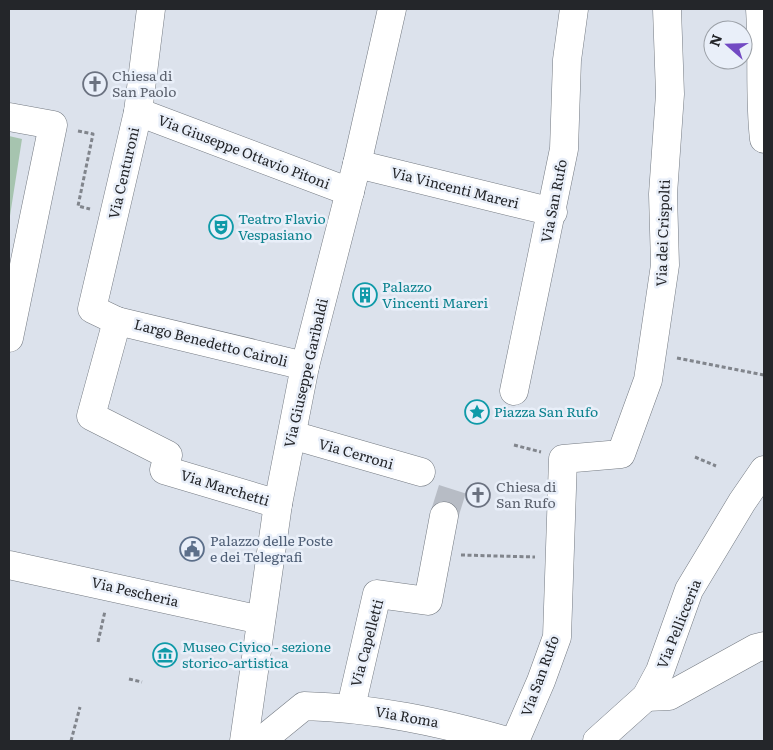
<svg xmlns="http://www.w3.org/2000/svg" width="773" height="750" font-family="Literata,serif">
<rect width="100%" height="100%" fill="#dce2ec"/>
<polygon fill="#a6c4af" points="9,136 22,139 9,222"/>
<g fill="none" stroke-linecap="round" stroke-linejoin="round">
<polyline stroke="#b7bcc5" stroke-width="28" stroke-dasharray="28 14" stroke-linecap="butt" points="444,516 454,484"/>
<g stroke="#747a82" stroke-width="29">
<g id="minor">
<polyline points="151,9 138,112 92,309 117,321 305,366"/>
<path d="M760,9c3,43 -1,87 4,130"/>
<polyline points="138,112 350,192"/>
<polyline points="9,117 53,125 9,338"/>
<polyline points="357,164 553,212"/>
<polyline points="117,321 91,416 168,455 164,470 278,504"/>
<polyline points="514,391 564,149 567,60 574,9"/>
<polyline points="292,435 421,472"/>
<polyline points="9,565 261,620"/>
<polyline points="646,697 669,696 756,648 764,646"/>
<polyline points="351,707 377,594 428,601 444,516"/>
<polyline points="244,741 278,504 305,366 357,164 392,9"/>
<path d="M261,741l43,-35c71,2 135,16 203,35"/>
<polyline points="515,741 541,681 557,637 563,459 621,454 648,380 665,265 663,194 670,94 667,9"/>
<polyline points="597,741 646,697 660,671 689,590 742,502 764,470"/>
</g>
</g>
<g stroke="#81858c" stroke-width="3" stroke-dasharray="4 2.5" stroke-linecap="butt">
<polyline points="78,131 93,134 78,206 90,209"/>
<polyline points="677,358 764,375"/>
<polyline points="514,445 541,452"/>
<polyline points="695,457 716,466"/>
<polyline points="461,555 535,557"/>
<polyline points="98,642 105,611"/>
<polyline points="129,679 142,682"/>
<polyline points="71,741 80,707"/>
</g>
<use href="#minor" stroke="#fff" stroke-width="28"/>
</g>
<defs>
<g id="church-ring" transform="scale(1.25)"><circle r="9.5" fill="#e9eff9" stroke="#6b7280" stroke-width="1.5"/><path d="M-1.2-6h2.4v3.5h3.3v2.4h-3.3V6h-2.4V-.1h-3.3v-2.4h3.3Z" fill="#6b7280"/></g>
<g id="theatre-ring" transform="scale(1.25)"><circle r="9.5" fill="#e9eff9" stroke="#0f9aa8" stroke-width="1.5"/><path d="M-5-5.5Q0-4 5-5.5V0Q5 5 0 6Q-5 5-5 0ZM-3.3-2.5H-1v1.5H-3.3ZM1-2.5H3.3v1.5H1ZM-2.8 1Q0 5.5 2.8 1Z" fill="#0f9aa8"/></g>
<g id="building-ring" transform="scale(1.25)"><circle r="9.5" fill="#e9eff9" stroke="#0f9aa8" stroke-width="1.5"/><path d="M-4-6H4V6H1V3H-1V6H-4ZM-2.5-4.3h1.7v1.8h-1.7ZM.8-4.3h1.7v1.8H.8ZM-2.5-1h1.7V.8h-1.7ZM.8-1h1.7V.8H.8Z" fill="#0f9aa8"/></g>
<g id="sight-ring" transform="scale(1.25)"><circle r="9.5" fill="#e9eff9" stroke="#0f9aa8" stroke-width="1.5"/><path d="M0-6L1.8-2.2L6-1.7L2.9 1.2L3.7 5.4L0 3.3L-3.7 5.4L-2.9 1.2L-6-1.7L-1.8-2.2Z" fill="#0f9aa8"/></g>
<g id="civic-ring" transform="scale(1.25)"><circle r="9.5" fill="#e9eff9" stroke="#5c6f8a" stroke-width="1.5"/><path d="M-.6-6.5H3V-4.5H.6V-3L4-1V1h2V6H-6V1h2V-1L-.6-3ZM-1.2 2.5V6h2.4V2.5Z" fill="#5c6f8a"/></g>
<g id="museum-ring" transform="scale(1.25)"><circle r="9.5" fill="#e9eff9" stroke="#0f9aa8" stroke-width="1.5"/><path d="M0-6L6-3V-2H-6V-3ZM-5-1h2V3h-2ZM-1-1h2V3h-2ZM3-1h2V3H3ZM-6 4H6V6H-6Z" fill="#0f9aa8"/></g>
</defs>
<g fill-rule="evenodd">
<use href="#church-ring" x="95" y="84"/>
<use href="#theatre-ring" x="221" y="227"/>
<use href="#building-ring" x="365" y="295"/>
<use href="#sight-ring" x="477" y="412"/>
<use href="#church-ring" x="478" y="495"/>
<use href="#civic-ring" x="192" y="549"/>
<use href="#museum-ring" x="165" y="655"/>
</g>
<g text-anchor="middle" stroke-width="5" stroke-linejoin="round" paint-order="stroke">
<g font-size="14" fill="#5b616d" stroke="#e9eff9" text-anchor="start">
<text x="112" y="81">Chiesa di<tspan x="112" dy="16">San Paolo</tspan></text>
<text x="496" y="492">Chiesa di<tspan x="496" dy="16">San Rufo</tspan></text>
</g>
<g font-size="14" fill="#24262a" stroke="#e9eff9">
<text transform="translate(244 152) rotate(21)" y="5">Via Giuseppe Ottavio Pitoni</text>
<text transform="translate(124 173) rotate(-77)" y="5">Via Centuroni</text>
<text transform="translate(455 188) rotate(14)" y="5">Via Vincenti Mareri</text>
<text transform="translate(554 201) rotate(-79)" y="5">Via San Rufo</text>
<text transform="translate(663 233) rotate(-88)" y="5">Via dei Crispolti</text>
<text transform="translate(211 343) rotate(14)" y="5">Largo Benedetto Cairoli</text>
<text transform="translate(306 373) rotate(-77)" y="5">Via Giuseppe Garibaldi</text>
<text transform="translate(356 454) rotate(16)" y="5">Via Cerroni</text>
<text transform="translate(225 488) rotate(17)" y="5">Via Marchetti</text>
<text transform="translate(135 592) rotate(13)" y="5">Via Pescheria</text>
<text transform="translate(679 624) rotate(-68)" y="5">Via Pellicceria</text>
<text transform="translate(367 643) rotate(-75)" y="5">Via Capelletti</text>
<text transform="translate(540 676) rotate(-70)" y="5">Via San Rufo</text>
<text transform="translate(407 717) rotate(10)" y="5">Via Roma</text>
</g>
<g font-size="14" fill="#0d838f" stroke="#e9eff9" text-anchor="start">
<text x="238" y="224">Teatro Flavio<tspan x="238" dy="16">Vespasiano</tspan></text>
<text x="382" y="292">Palazzo<tspan x="382" dy="16">Vincenti Mareri</tspan></text>
<text x="494" y="417">Piazza San Rufo</text>
<text x="182" y="652">Museo Civico - sezione<tspan x="182" dy="16">storico-artistica</tspan></text>
</g>
<g font-size="14" fill="#4e5e75" stroke="#e9eff9" text-anchor="start">
<text x="210" y="546">Palazzo delle Poste<tspan x="210" dy="16">e dei Telegrafi</tspan></text>
</g>
</g>
<rect width="773" height="750" fill="none" stroke="#24262a" stroke-width="20"/>
<g transform="translate(728 45) rotate(290)"><circle r="24" fill="#e9eff9" stroke="#9a9fa6"/>
<path d="M0-4L9 19L0 12L-9 19Z" fill="#724ac3"/>
<text y="-8" font-size="14" font-weight="bold" text-anchor="middle" fill="#24262a">N</text>
</g>
</svg>
